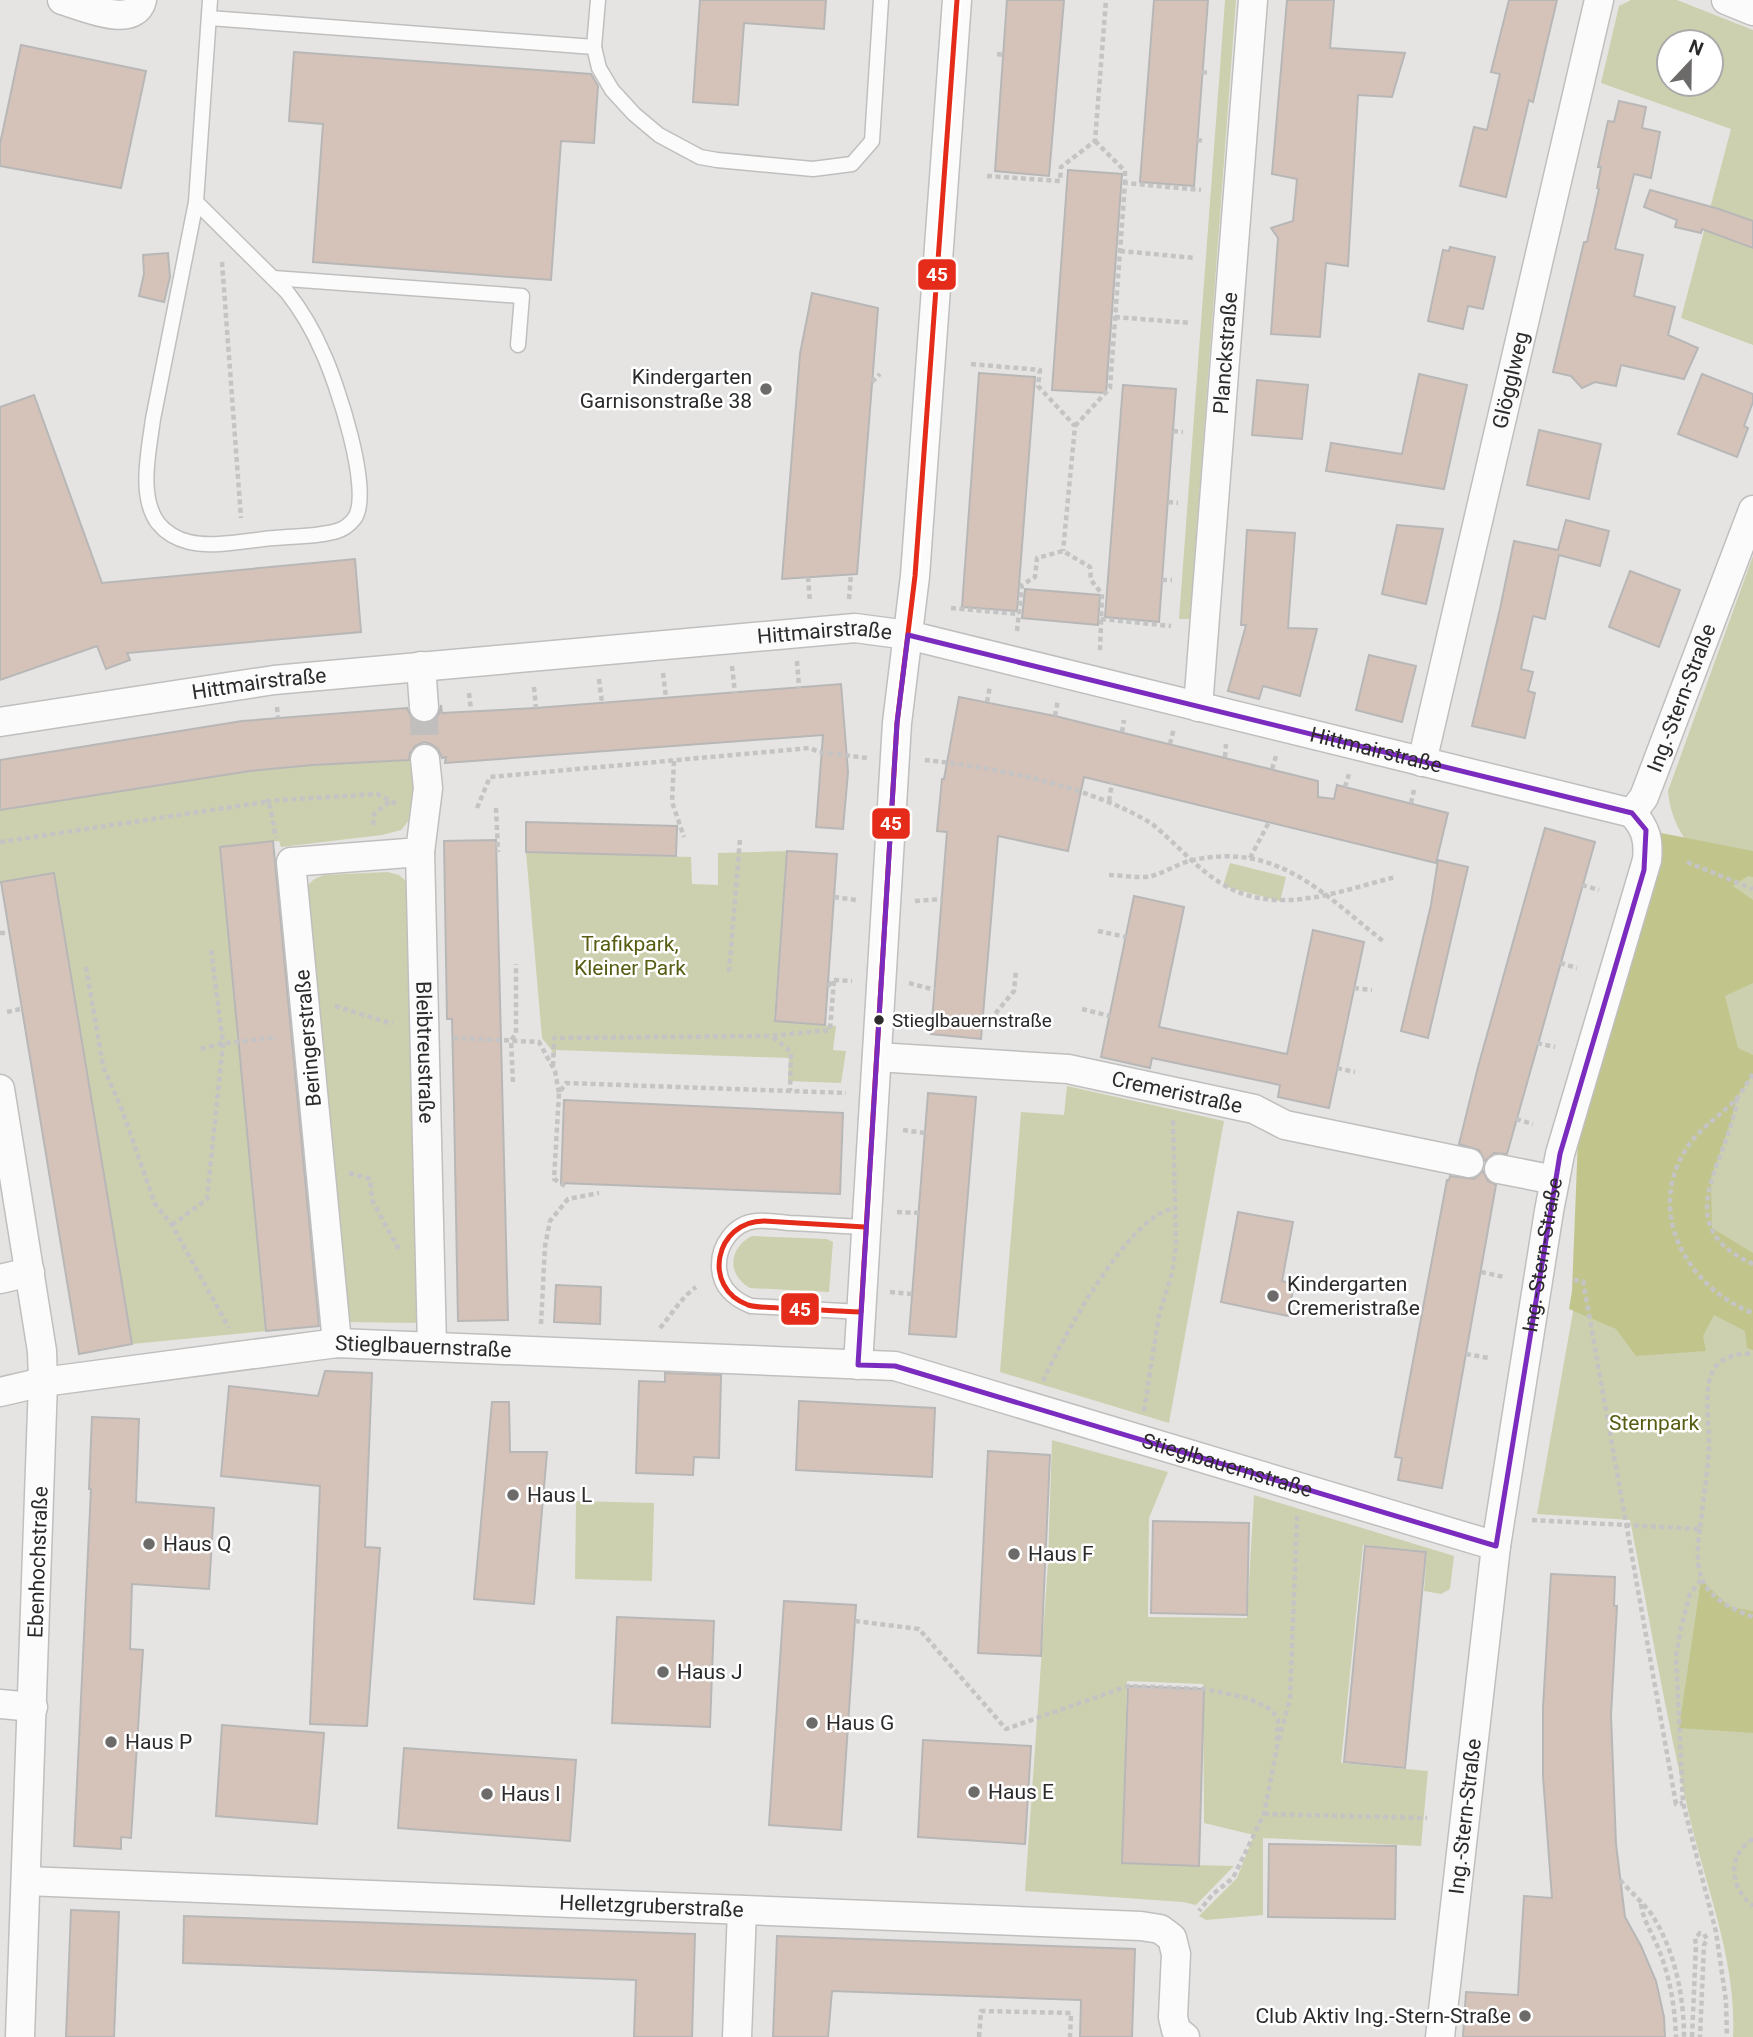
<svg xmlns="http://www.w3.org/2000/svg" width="1753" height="2037" font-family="Roboto,sans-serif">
<rect width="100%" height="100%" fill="#e5e4e2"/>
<g fill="#cdd0ae" fill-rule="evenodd">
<polygon points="1225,0 1236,0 1190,619 1179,619"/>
<path d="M1631,0h46l76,30v315l-72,-27 50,-189 -130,-46 18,-77zM1669,42h42v42h-42z"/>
<path d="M1753,556v1481h-20c4,-72 -25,-145 -42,-214 -24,-100 -41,-202 -61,-303l-93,-6 60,-337 98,-324c-15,-19 -25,-37 -27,-62z"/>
<polygon points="419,759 411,818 401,830 382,835 281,847 279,841 220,847 266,1331 132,1344 53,874 0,882 0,810 250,771 313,765"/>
<polygon points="787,851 774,1021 836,1026 833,1050 846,1051 841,1083 788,1081 789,1058 556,1050 556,1056 542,1038 526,852 691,857 692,884 718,885 718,853"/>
<polygon points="1230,863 1286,877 1280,901 1223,886"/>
<path d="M388,872l11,3 8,7 15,441 -77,-1 -10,-153 -16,-125 -14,-150c3,-12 8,-15 19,-19z"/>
<polygon points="1067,1086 1224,1121 1169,1423 1000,1372 1021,1112 1064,1115"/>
<path d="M752,1236l75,3 6,3 -4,50 -79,-4c-23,-13 -22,-40 2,-52z"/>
<polygon points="1052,1440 1168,1472 1149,1518 1148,1617 1247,1618 1254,1495 1454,1556 1450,1589 1441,1594 1424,1591 1427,1551 1363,1545 1341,1763 1428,1771 1421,1846 1263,1838 1263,1915 1206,1920 1199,1916 1237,1878 1254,1835 1204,1823 1203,1684 1127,1681 1122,1863 1234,1866 1196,1905 1183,1902 1025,1891 1048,1563"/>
<polygon points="576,1501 654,1503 652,1581 575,1579"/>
</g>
<g fill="#c1c58c">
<polygon points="1646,830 1753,851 1753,877 1748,876 1733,886 1753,900 1753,983 1725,996 1738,1048 1753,1055 1753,1074 1737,1097 1731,1122 1711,1178 1712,1228 1753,1253 1753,1350 1747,1348 1745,1331 1714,1315 1703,1336 1706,1351 1636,1356 1616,1329 1569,1309 1572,1291 1580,1087"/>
<polygon points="1701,1580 1730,1607 1753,1611 1753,1733 1679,1728"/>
</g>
<g fill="#d5c3b9" stroke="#b8b7b7" stroke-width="2">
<polygon points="700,0 826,0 824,29 744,23 738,105 693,102"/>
<polygon points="1007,0 1064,0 1049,176 995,171"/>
<polygon points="1154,0 1208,0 1194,186 1140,182"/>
<polygon points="1287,0 1334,0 1330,48 1405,53 1392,97 1358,95 1348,266 1326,263 1320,337 1271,334 1278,238 1271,228 1293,221 1297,179 1272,174"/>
<polygon points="1509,0 1557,0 1533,102 1529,100 1506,197 1460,186 1474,127 1487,130 1500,74 1491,72"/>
<polygon points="21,45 146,71 121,188 0,166 0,144"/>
<polygon points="294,52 591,74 598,86 594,143 561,141 551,280 313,262 323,124 289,121"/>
<polygon points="1619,101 1646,107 1642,128 1660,132 1651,178 1634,174 1615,249 1643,255 1634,296 1675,307 1668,335 1698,348 1684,379 1621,365 1616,386 1595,382 1582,388 1571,376 1553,372 1584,242 1587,242 1599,189 1597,188 1601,167 1598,167 1608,121 1614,122"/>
<polygon points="1068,170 1122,174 1106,393 1052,390"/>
<polygon points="1650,190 1719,209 1753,221 1753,248 1702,229 1701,233 1675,227 1677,220 1644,207"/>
<polygon points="1450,247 1495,257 1483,309 1468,306 1463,329 1428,321 1443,250 1449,251"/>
<polygon points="168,253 170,277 164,302 139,296 144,274 143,255"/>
<polygon points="812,293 878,308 857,574 782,579 800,354"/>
<polygon points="979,373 1035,377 1017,611 962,607"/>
<polygon points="1419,374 1467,385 1444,489 1326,471 1331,443 1402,454"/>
<polygon points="1702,374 1753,394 1753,402 1744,426 1748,428 1737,457 1678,434"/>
<polygon points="1257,380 1308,385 1302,439 1252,435"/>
<polygon points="1123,385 1176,389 1159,622 1105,617"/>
<polygon points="34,395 102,583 355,559 361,632 127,653 130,660 106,669 97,646 0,680 0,407"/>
<polygon points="1539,430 1601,444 1589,499 1527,485"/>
<polygon points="1566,520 1609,531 1600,566 1559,555 1545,619 1533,616 1521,669 1533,672 1528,691 1535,693 1525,738 1472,726 1500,609 1514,541 1558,550"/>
<polygon points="1397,525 1443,529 1426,604 1382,594"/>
<polygon points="1247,530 1295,533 1288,628 1317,629 1300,696 1263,686 1259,699 1228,691 1246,625 1241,625"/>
<polygon points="1630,571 1680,590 1659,647 1609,627"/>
<polygon points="1025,589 1100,595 1098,625 1022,618"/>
<polygon points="1369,655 1416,666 1402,722 1356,710"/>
<polygon points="841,684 848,772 843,829 816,827 823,735 445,763 446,757 442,758 438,749 431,744 424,742 415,746 410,753 409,760 313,765 250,771 0,810 0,760 242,721 407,708 411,717 416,722 425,724 434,720 439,714 441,705 442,713 536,708"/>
<polygon points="959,697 1055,716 1318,781 1318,797 1334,799 1337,785 1448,813 1436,863 1084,777 1068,851 998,836 981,1039 931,1034 947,832 937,831 942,779 944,779"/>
<polygon points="526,822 677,826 676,856 526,852"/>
<polygon points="1545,828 1595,842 1507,1154 1494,1153 1485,1161 1479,1150 1459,1144 1478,1067"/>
<polygon points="496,840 508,1320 458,1321 454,1105 452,1019 447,1019 444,841"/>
<polygon points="273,841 319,1326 266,1331 220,847"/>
<polygon points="787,851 837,854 825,1025 775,1021"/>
<polygon points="1438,860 1468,867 1428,1038 1401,1031 1431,905"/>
<polygon points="54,873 132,1344 79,1354 1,882"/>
<polygon points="1134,896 1184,907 1159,1027 1287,1054 1313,930 1364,942 1329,1108 1278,1097 1280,1085 1152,1058 1150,1068 1101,1057"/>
<polygon points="928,1093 976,1097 956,1337 909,1334"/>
<polygon points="564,1100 843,1113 840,1194 561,1183"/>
<polygon points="1483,1171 1488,1181 1496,1185 1442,1488 1398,1480 1402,1458 1395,1457 1447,1180 1449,1180 1450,1176 1474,1179"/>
<polygon points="1238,1212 1293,1222 1282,1281 1294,1284 1288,1316 1221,1302"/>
<polygon points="556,1285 601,1287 600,1324 554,1322"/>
<polygon points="325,1371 372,1373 365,1547 380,1548 367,1726 310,1724 320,1486 221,1476 229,1386 318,1396"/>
<polygon points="665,1373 721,1375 719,1458 694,1457 693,1475 636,1473 639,1381 665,1382"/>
<polygon points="799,1401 935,1408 932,1477 796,1470"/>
<polygon points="492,1402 509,1402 510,1452 547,1452 534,1604 474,1599"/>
<polygon points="92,1417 139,1419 136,1502 214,1508 209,1589 132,1584 130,1649 143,1650 131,1838 121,1837 121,1849 74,1846 91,1489 89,1489"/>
<polygon points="988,1451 1050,1455 1041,1656 978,1653"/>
<polygon points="1153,1521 1249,1523 1247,1615 1151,1613"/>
<polygon points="1365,1546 1426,1552 1405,1768 1344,1762"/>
<polygon points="1551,1574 1615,1577 1614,1606 1617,1606 1611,1715 1616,1844 1625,1917 1641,1946 1656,1981 1664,2017 1665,2037 1463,2037 1466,1992 1518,1995 1524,1896 1552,1898 1543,1776 1543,1707"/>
<polygon points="784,1601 856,1605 841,1830 769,1825"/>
<polygon points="617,1617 714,1621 710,1727 612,1723"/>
<polygon points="1128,1686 1204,1689 1199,1866 1122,1863"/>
<polygon points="222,1725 324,1733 317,1824 216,1816"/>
<polygon points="923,1740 1031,1746 1025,1844 918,1837"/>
<polygon points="404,1748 576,1760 570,1841 398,1828"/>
<polygon points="1269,1844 1396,1846 1395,1919 1268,1917"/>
<polygon points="71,1910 119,1912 114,2037 66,2037"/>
<polygon points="184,1916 695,1934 692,2037 634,2037 636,1980 183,1963"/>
<polygon points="777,1936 1135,1949 1132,2037 1080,2037 1081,2000 832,1991 828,2037 773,2037"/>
</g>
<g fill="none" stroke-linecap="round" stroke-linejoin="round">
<polyline stroke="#c0bfbd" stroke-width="28" stroke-dasharray="28 14" stroke-linecap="butt" points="424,707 425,759"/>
<g stroke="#c0bfbe" stroke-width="17">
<g id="service">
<polyline points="598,0 594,47 599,68 612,90 634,114 659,135 700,157 717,160 813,169 852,164 872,141 881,0"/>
<polyline points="209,18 594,47"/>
<path d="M196,202l91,90c14,18 26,38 35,59 14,29 52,143 32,168 -4,5 -10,10 -17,12 -20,6 -43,5 -63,7 -26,2 -59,10 -85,4 -12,-3 -23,-9 -31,-19 -20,-27 -9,-73 -5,-104l43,-217 14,-202"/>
<polyline points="273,278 522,296 518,345"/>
<path d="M861,1312l-110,-6c-18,-7 -31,-19 -32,-39 -1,-22 15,-44 37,-46 11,-1 23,1 33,2 25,1 51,3 76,4"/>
</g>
</g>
<g stroke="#c0bfbe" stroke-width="31">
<g id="minor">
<path d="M62,0c21,6 73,30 80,0"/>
<polyline points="1726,0 1753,11"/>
<polyline points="421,666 424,707"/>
<path id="s1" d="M1198,707l55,-707"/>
<path id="s2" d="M0,722l274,-42 581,-52 53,7 724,178"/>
<path id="s3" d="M425,759l3,29 -8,64 12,494"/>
<path id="s4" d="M1422,762l177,-762"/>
<path id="s5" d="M1632,813l12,-16 109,-287"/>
<path id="s6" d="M877,1057l191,12 186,40 31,16 184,38"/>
<polyline points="0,1089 42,1351 43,1382 20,2037"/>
<polyline points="1499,1169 1555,1180"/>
<polyline points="0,1279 30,1272"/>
<polyline points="337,1343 291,862 420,852"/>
<polyline points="858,1365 897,723 915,576 957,0"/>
<path id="s7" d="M0,1392l43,-10 294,-39 558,23 601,180"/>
<polyline points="0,1704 33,1707"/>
<path id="s8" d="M26,1881l1115,45 19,3 12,9 4,16 -3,63 3,13 9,7"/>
<polyline points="737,2037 742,1910"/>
<path id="s9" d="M1440,2037l56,-491 53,-335 11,-57 87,-294c2,-20 -1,-32 -15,-47"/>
</g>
</g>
<g stroke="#c4c4c4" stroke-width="4.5" stroke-dasharray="5 3.5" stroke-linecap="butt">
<polyline points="997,54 1004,55"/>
<polyline points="1202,72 1210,73"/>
<polyline points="1197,140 1205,141"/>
<polyline points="1095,141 1125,171 1125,183"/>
<polyline points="987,176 1060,181 1061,167 1095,141 1106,0"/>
<polyline points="1120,251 1196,258"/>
<polyline points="222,262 241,518"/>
<polyline points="1115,317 1191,323"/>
<polyline points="971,364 1040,370 1038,386 1075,426 1063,551"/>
<polyline points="872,382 880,374"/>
<polyline points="1075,426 1110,388 1125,183 1201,190"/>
<polyline points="1173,431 1183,432"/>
<polyline points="1168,502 1178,503"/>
<polyline points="808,577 810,602"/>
<polyline points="1162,580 1172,580"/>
<polyline points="849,599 851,574"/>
<polyline points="951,608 1019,614"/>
<polyline points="1101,619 1171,626"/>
<polyline points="1017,631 1022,585 1035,577 1037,558 1063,551 1090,567 1091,580 1102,594 1100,651"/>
<polyline points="797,661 799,688"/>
<polyline points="732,666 735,693"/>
<polyline points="663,673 666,698"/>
<polyline points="599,679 602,703"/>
<polyline points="534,687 536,708"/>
<polyline points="469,693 471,710"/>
<polyline points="987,702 990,686"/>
<polyline points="277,707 278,718"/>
<polyline points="1055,716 1058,700"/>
<polyline points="1122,732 1124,720"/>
<polyline points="1170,744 1174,728"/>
<polyline points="1225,757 1226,744"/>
<path d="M925,760c69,7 164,26 224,62 7,4 13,11 20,17 25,23 47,48 81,57 48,13 100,-8 146,-19"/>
<polyline points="674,761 672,802 684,837"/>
<polyline points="1272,769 1276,756"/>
<polyline points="1345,787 1349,774"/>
<polyline points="266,801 377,794 397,804"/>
<polyline points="1109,801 1112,783"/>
<polyline points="1411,803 1414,790"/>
<polyline points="477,808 490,777 810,748 819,752 867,758"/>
<polyline points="496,808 498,852"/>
<polyline points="373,825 374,814 389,802"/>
<polyline points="0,842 265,802 270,806 276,838"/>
<polyline points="1250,858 1269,822"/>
<polyline points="1687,862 1753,889"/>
<path d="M1109,875c13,0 31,4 43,1 14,-4 27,-13 41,-16 85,-18 129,33 190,81"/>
<polyline points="1582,885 1599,890"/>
<polyline points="834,897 856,900"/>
<polyline points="915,901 942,899"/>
<polyline points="1098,931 1126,937"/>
<polyline points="0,933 8,933"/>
<polyline points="1560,963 1577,968"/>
<polyline points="86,967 103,1066 122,1110 155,1204 172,1225 229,1328"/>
<polyline points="729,972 740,839"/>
<polyline points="909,983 935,990"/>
<polyline points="828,986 834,980 852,981"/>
<polyline points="1354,988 1372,990"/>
<polyline points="335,1006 393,1024"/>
<polyline points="1082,1009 1110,1016"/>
<polyline points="7,1012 20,1009"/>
<polyline points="990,1020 1014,991 1016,970"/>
<polyline points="773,1037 791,1052 790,1091"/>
<polyline points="453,1038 539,1042 555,1071 559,1093"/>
<polyline points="1537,1043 1555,1047"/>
<polyline points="201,1049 219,1044 277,1037"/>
<polyline points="553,1066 554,1038 770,1036 830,1030 834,980"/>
<polyline points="1337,1068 1355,1072"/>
<path d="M1753,1074c-5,8 -10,16 -15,23 -14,16 -34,28 -47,45 -49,65 -6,145 62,171"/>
<polyline points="513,1082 511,1040 516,1034 516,964"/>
<path d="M1737,1098c-1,6 -1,11 -3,16 -14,58 -62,114 19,150"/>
<polyline points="1516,1119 1533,1124"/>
<polyline points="903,1130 925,1133"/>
<polyline points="349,1173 370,1179 372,1200 399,1250"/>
<polyline points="565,1186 554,1179 559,1093 566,1083 846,1093"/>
<polyline points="897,1212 919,1213"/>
<polyline points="172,1225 207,1199 223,1043 211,949"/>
<polyline points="1481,1272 1504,1277"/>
<polyline points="1574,1280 1583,1281 1676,1804 1683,1803"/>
<polyline points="890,1292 912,1294"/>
<polyline points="541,1324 545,1246 550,1221 568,1199 599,1193"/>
<path d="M660,1328c12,-14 21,-30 36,-41"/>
<polyline points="1466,1354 1489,1358"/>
<path d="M1043,1381c19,-42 85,-166 132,-173"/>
<polyline points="1144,1411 1159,1315 1172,1273 1176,1246 1173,1119"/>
<path d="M1532,1520l168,9c3,-27 7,-53 9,-80 1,-22 -6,-57 3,-76 6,-15 26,-21 41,-19"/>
<path d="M1700,1529c-8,52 5,70 53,88"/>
<polyline points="1701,1580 1690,1594 1680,1632 1676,1657 1683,1803 1716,1932 1726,2001 1727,2037"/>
<polyline points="855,1621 919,1629 1006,1729 1128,1686 1204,1689 1248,1698 1272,1710 1278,1720 1277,1747 1264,1814 1233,1878 1213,1894 1199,1911"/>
<polyline points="1279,1740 1290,1699 1297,1516"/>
<polyline points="1264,1814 1427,1818"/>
<path d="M1753,1839c-27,17 -23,49 0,67"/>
<path d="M1620,1880c10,11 21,21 30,32 24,35 34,83 34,125"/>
<path d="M1641,1904c2,17 12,30 18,46 11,28 16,57 17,87"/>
<polyline points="979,2037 981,2011 1071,2013 1070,2037"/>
<polyline points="1692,2037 1696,1945 1695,1938 1700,1933 1704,1934 1707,1939 1704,1945 1700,2037"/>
</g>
<use href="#service" stroke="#fbfbfb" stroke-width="14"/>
<use href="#minor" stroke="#fbfbfb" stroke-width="28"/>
<g stroke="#fff" stroke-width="10">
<path id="bus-1" d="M865,1227l-101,-6c-49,0 -63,67 -16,84 10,3 22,2 32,3 27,1 54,3 81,4l36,-589 18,-147 42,-576"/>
</g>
<use href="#bus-1" stroke="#e52c1a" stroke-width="5"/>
</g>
<path fill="none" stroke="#7b2cbf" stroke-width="5" stroke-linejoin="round" d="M908,635l724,178 14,17 -2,40 -84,284 -64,392 -601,-180 -37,-1 39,-642z"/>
<g fill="#6d6b6a" stroke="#fff" stroke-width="2.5">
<circle cx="766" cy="389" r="7"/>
<circle cx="1273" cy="1296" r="7"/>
<circle cx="513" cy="1495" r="7"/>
<circle cx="149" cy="1544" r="7"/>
<circle cx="1014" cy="1554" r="7"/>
<circle cx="663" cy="1672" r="7"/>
<circle cx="812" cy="1723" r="7"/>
<circle cx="111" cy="1742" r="7"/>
<circle cx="974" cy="1792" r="7"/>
<circle cx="487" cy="1794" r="7"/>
<circle cx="1525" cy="2016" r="7"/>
</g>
<circle fill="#2c2a2a" stroke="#fff" stroke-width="2.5" cx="879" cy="1020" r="6"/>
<g text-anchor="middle" stroke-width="5" stroke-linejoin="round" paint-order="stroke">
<g font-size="19" fill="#2c2a2a" stroke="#fff" text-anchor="start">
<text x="892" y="1027">Stieglbauernstraße</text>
</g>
<g font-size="21" fill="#2c2a2a" stroke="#fff">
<text dy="7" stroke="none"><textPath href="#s1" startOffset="355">Planckstraße</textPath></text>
<text dy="7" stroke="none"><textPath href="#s4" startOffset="392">Glögglweg</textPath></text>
<text dy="7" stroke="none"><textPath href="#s2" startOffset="830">Hittmairstraße</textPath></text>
<text dy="7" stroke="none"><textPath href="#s2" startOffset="262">Hittmairstraße</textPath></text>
<text dy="7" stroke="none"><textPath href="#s5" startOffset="126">Ing.-Stern-Straße</textPath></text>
<text dy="7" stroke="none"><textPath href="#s2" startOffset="1396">Hittmairstraße</textPath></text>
<text transform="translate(308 1038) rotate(-95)" y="7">Beringerstraße</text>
<text dy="7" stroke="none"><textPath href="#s3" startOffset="294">Bleibtreustraße</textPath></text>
<text dy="7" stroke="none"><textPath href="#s6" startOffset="303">Cremeristraße</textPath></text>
<text dy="7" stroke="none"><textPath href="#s9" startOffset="789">Ing.-Stern-Straße</textPath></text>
<text dy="7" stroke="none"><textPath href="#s7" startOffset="427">Stieglbauernstraße</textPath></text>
<text dy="7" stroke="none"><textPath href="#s7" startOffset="1246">Stieglbauernstraße</textPath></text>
<text transform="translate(38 1562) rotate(-88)" y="7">Ebenhochstraße</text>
<text dy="7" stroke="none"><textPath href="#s9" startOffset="222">Ing.-Stern-Straße</textPath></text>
<text dy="7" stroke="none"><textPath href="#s8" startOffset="626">Helletzgruberstraße</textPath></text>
</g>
<g font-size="21" fill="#2c2a2a" stroke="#fff" text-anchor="start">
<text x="752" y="384" text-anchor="end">Kindergarten<tspan x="752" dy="24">Garnisonstraße 38</tspan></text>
<text x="1287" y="1291">Kindergarten<tspan x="1287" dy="24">Cremeristraße</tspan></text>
<text x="527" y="1502">Haus L</text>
<text x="163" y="1551">Haus Q</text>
<text x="1028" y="1561">Haus F</text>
<text x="677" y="1679">Haus J</text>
<text x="826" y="1730">Haus G</text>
<text x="125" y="1749">Haus P</text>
<text x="988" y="1799">Haus E</text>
<text x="501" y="1801">Haus I</text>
<text x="1511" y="2023" text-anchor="end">Club Aktiv Ing.-Stern-Straße</text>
</g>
<g font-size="21" fill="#575c12" stroke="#fff">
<text x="630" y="951">Trafikpark,<tspan x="630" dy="24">Kleiner Park</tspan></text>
<text x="1654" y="1430">Sternpark</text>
</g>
</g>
<g stroke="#fff" stroke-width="2.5">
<rect x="917" y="258" width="40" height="33" rx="7" fill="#e52c1a"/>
<rect x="871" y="807" width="40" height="33" rx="7" fill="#e52c1a"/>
<rect x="780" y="1292" width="40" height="34" rx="7" fill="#e52c1a"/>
</g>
<g font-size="19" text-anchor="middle" font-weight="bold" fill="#fff">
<text x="937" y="281">45</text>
<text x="891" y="830">45</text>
<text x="800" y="1316">45</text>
</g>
<g transform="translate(1690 63) rotate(22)"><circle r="33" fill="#ffffff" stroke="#abaaaa" stroke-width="2"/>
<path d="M0-5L12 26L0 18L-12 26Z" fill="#6d6b6a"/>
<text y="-10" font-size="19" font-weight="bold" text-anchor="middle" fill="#2c2a2a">N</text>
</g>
</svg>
